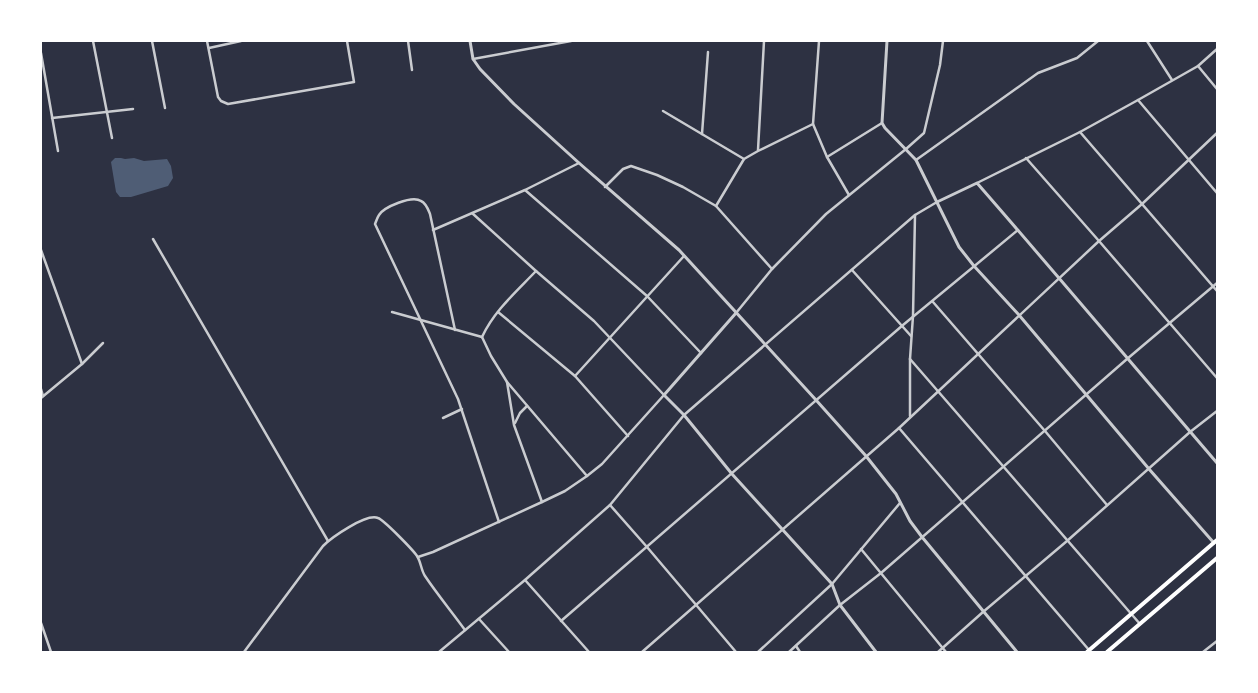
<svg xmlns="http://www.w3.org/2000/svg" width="1258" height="693" font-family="'Alegreya Sans',sans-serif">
<rect width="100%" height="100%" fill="#2d3142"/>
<polygon fill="#4f5d75" points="115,158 121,158 125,159 134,158 144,161 167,159 171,166 173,178 168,186 131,197 120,197 116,192 111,162"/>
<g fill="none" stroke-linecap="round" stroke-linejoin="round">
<g stroke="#caccd0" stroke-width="2.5">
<polyline points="93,41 112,138"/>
<polyline points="152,41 165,108"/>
<polyline points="207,41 218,97 221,101 228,104 354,82 347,41"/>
<polyline points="408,41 412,70"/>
<polyline points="819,41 813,124 827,157 849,195"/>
<polyline points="1147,41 1172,80"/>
<polyline points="209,48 241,41"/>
<polyline points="41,53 58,151"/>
<polyline points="473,59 571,41"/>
<polyline points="1198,66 1217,89"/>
<polyline points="1138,100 1217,193"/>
<polyline points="663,111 744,159"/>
<polyline points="52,118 133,109"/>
<polyline points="1080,132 1217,291"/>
<polyline points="702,134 708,52"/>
<polyline points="758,150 764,41"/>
<polyline points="827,157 882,123"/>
<polyline points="1026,158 1099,241 1217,378"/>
<polyline points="916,160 1038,73 1077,58 1098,41"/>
<polyline points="977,183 1080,132 1138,100 1198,66 1217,49"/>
<polyline points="605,187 623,169 631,166 657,175 683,187 716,206 772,269"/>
<polyline points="525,190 647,296 701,353"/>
<polyline points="716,206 744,159 758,151 813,124"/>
<polyline points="433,230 525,190 579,163"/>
<polyline points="153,239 328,541"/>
<polyline points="41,250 82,364"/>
<polyline points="852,270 911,336"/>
<polyline points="933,302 1045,431 1107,505"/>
<polyline points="392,312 482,337"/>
<polyline points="498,312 575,376 628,436"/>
<polyline points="736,313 772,269 826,214 906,149 924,133 940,65 943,41"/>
<path d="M455,330l-25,-116c-2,-5 -4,-11 -9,-13 -9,-6 -37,6 -42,14 -2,3 -3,7 -4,9l83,175 41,123"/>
<polyline points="482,337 491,356 507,382 587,476"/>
<path d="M482,337c12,-26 34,-45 54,-66"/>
<polyline points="910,359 1140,624"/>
<polyline points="575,376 684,256"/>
<polyline points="507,382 514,425 542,502"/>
<polyline points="41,389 43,396"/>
<polyline points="41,398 82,364 103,343"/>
<polyline points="910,416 910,359 913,316 915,215"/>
<polyline points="443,418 462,409"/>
<polyline points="515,423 520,413 527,406"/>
<polyline points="899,428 1089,650"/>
<polyline points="610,505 647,547 736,652"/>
<polyline points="861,549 946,652"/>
<polyline points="418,557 433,552 542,502 565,491 587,476 602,464 664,395 594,321 536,271 472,213"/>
<polyline points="525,580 589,652"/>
<polyline points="479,619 509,652"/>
<polyline points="561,621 903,325 1018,230"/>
<polyline points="41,623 51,652"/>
<polyline points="796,646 800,652"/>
<path d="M244,652l79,-106c8,-8 43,-33 55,-28 6,2 35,32 39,38 4,6 4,14 8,20 12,18 27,36 40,54"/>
<polyline points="439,652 525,580 610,505 684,415 915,215 937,202"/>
<polyline points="642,652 899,428 1099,241 1142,204 1217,133"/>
<polyline points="758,652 832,584 900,503"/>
<polyline points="789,652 840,605 881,573 1127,359 1217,283"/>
<polyline points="938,652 983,612 1067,541 1190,432 1217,411"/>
<polyline points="1203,652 1217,641"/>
</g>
<g stroke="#caccd0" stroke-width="3">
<polyline points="470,41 473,59 480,69 514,104 579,163 679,250 816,400 866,456 896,494 910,521 922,537 1017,652"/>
<polyline points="887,41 882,123 885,128 916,160 959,247 974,266 1019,315 1149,469 1214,543"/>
<path d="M937,202l40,-19c81,93 160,187 240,280"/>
<polyline points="736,313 664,395 684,415 732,474 832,584 840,605 876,652"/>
</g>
<g stroke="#fff" stroke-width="4">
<polyline points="1087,652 1217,540"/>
<polyline points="1107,652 1217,558"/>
</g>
</g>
<rect width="1258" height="693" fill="none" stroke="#ffffff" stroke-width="84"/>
</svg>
